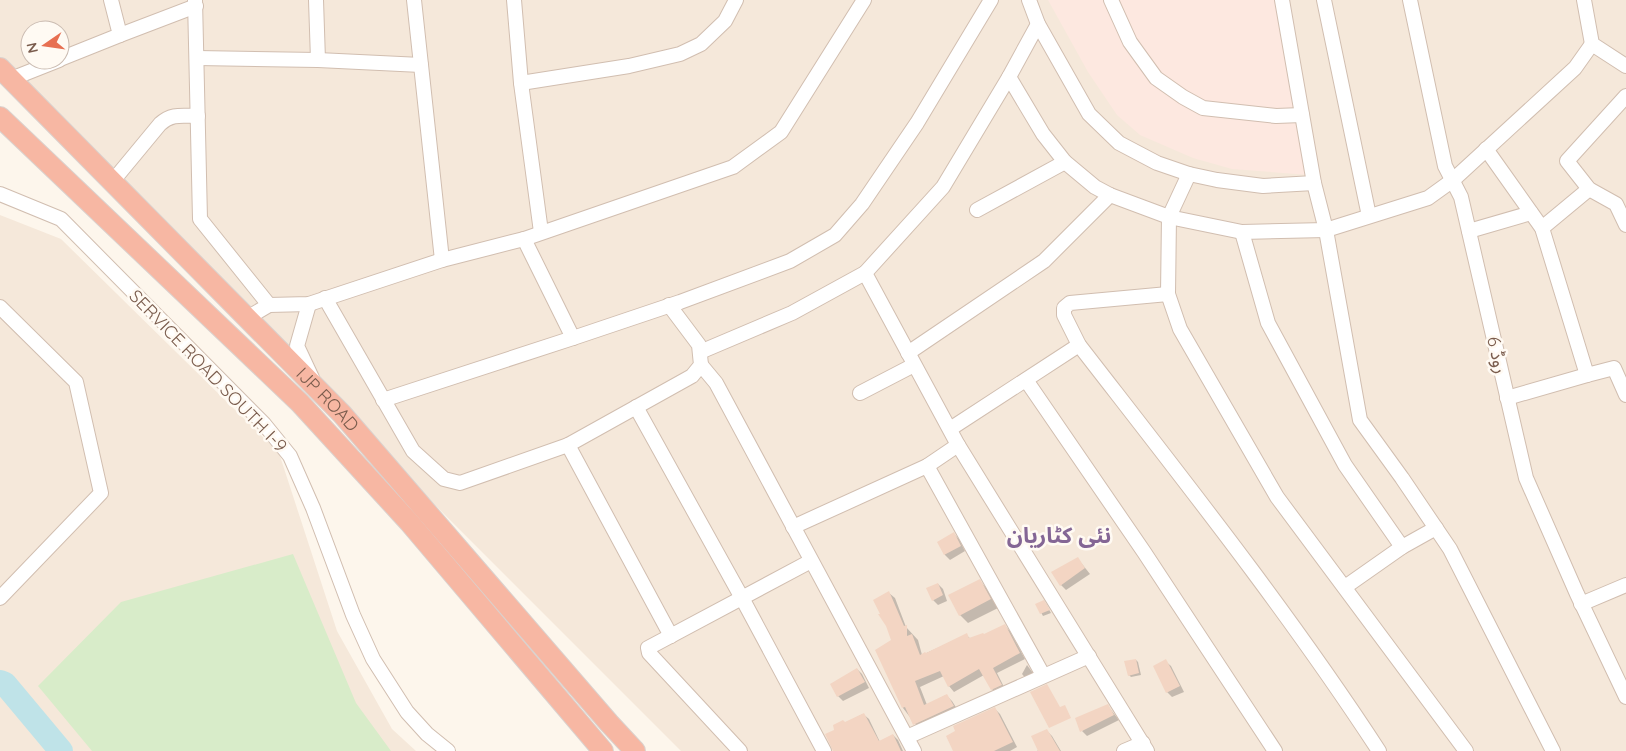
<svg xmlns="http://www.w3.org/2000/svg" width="1626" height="751" font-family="Quicksand,'Noto Sans Arabic',sans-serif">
<rect width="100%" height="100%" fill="#fdf6ec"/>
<g fill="#f5e8da" fill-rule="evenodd">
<path d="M0,0h1626v751h-945l-681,-681zM30,30h30v30h-30z"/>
<polygon points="0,215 61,239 279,453 337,631 392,729 416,751 0,751"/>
</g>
<polygon fill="#fde8e0" points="1048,0 1278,0 1309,175 1232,169 1193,158 1140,135 1117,115 1088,72"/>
<polygon fill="#d8ecc9" points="293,554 356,703 391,751 92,751 38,686 121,602"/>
<g fill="#0003">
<polygon points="954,534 959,539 965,551 950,560 945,555 939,542"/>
<polygon points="1078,559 1090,574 1066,590 1061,585"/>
<polygon points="979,580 987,589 998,608 968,623 960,615"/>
<polygon points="938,584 943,589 947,601 938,605 933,600"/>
<polygon points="889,593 895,598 906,627 918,640 922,655 966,635 971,639 984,636 1005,626 1010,631 1025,659 997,673 1006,691 998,695 992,689 984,675 954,692 949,686 944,676 920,687 927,705 946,695 952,701 959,712 919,729 903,708 893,640"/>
<polygon points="1046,604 1051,613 1043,616 1037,605"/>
<polygon points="1136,660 1138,662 1141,675 1131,677 1129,675"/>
<polygon points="1165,661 1171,666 1184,692 1172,697 1167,692"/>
<polygon points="1027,665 1036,677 1028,681 1022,674"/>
<polygon points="857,669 862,674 869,688 843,701 838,696"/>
<polygon points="1107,705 1119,720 1087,736 1082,731"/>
<polygon points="995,709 1000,714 1017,747 1010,751 955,751 957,731"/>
<polygon points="863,714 869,719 880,742 893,735 898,740 903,751 833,751 845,723"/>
<polygon points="1048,732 1052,736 1061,751 1037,751 1047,744"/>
</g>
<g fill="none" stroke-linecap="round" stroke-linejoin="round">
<polyline stroke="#bfe3e8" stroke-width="24" points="0,682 5,684 61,751"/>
</g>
<g fill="#f3d5c3">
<polygon points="954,532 961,546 944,555 937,542"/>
<polygon points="1078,557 1085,568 1060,586 1051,572"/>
<polygon points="980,579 991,599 959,616 948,595"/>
<polygon points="938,583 943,595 932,601 926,588"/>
<polygon points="889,591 904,626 907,625 907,636 912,634 920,655 925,652 926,653 967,633 969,638 983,633 984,634 1005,624 1020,653 993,668 1002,685 991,690 979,669 948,687 940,671 915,681 924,705 947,694 954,706 913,725 905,707 902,708 875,650 891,640 886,626 878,614 880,614 873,600"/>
<polygon points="1044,600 1050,610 1040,614 1035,604"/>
<polygon points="1136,659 1139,673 1128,676 1124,661"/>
<polygon points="1166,659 1180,686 1166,693 1153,666"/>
<polygon points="857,668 865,682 837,697 830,684"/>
<polygon points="1047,684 1060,707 1065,705 1071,718 1049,728 1030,692"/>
<polygon points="1108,704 1114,715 1080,732 1075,718"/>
<polygon points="995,707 1013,742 994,751 953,751 946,736 955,731 953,726"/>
<polygon points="864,713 879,741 893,734 901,751 833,751 825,734 834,730 833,725 843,720 845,722"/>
<polygon points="1047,729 1060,751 1038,751 1031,736"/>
</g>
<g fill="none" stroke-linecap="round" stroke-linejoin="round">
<g stroke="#d1beb0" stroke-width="16">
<g id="minor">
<polyline points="195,0 200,219 269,305"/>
<polyline points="316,0 318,60"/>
<polyline points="414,0 442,260"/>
<polyline points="514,0 521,83 541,232"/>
<polyline points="1029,0 1038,24 1089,114 1119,143 1157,163 1189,174 1217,180 1263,186 1314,183"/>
<polyline points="1111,0 1130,42 1156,78 1183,97 1203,108 1276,116 1302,115"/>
<polyline points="1282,0 1314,183 1326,230 1360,420 1402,478 1450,549 1553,751"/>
<polyline points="1324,0 1369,216"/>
<polyline points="1410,0 1445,166 1461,197 1526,478 1577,594 1626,697"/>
<polyline points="1584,0 1592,44 1626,66"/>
<polyline points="1038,24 1009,77 943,187 865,273 958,445 1147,751"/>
<polyline points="120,35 196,6"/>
<polyline points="197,58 318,60 421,65"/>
<polyline points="60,59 120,35 111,0"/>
<polyline points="1009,77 1043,134 1065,162 1095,187 1110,195 1169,217 1242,232 1326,230 1428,198 1453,180 1575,68 1592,44"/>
<polyline points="11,79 59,60"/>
<polyline points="521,83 629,66 680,54 701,44 725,21 736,0"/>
<polyline points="1626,96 1567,161 1589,189 1616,204 1626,225"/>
<polyline points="1486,149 1542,228 1587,375 1614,368 1626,395"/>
<polyline points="1189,174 1169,217 1168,294 1180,329 1277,497 1466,751"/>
<path d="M112,182l48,-58c12,-11 22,-8 38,-8"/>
<polyline points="0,194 61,219 264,424 290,456 313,508 353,615 373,659 407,712 427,734 448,751"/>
<polyline points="977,210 1065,162"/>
<polyline points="1542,228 1589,189"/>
<polyline points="1469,231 1531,213"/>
<polyline points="1242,232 1268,323 1345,465 1402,547"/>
<polyline points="524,239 573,338"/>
<path d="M1168,294l-98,9 -6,5v7l15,30c103,133 208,265 300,406"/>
<polyline points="325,298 413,451 444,479 460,483 568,445 692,376 701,365 699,345 669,305"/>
<polyline points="309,304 297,346 312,378"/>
<polyline points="0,307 76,382 101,493 0,598"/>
<polyline points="247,318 269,305 309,304 442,260 524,239 733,167 781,132 864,0"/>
<polyline points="700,352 792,313 865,273"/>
<polyline points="908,353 1044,261 1110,195"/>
<polyline points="701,365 716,383 914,751"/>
<polyline points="1026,380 1144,552 1275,751"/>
<polyline points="860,393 914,365"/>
<polyline points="1507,398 1587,375"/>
<polyline points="383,400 573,338 680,302 790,261 835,235 862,204 917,123 991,0"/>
<polyline points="636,407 742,598 824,751"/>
<polyline points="950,429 1079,345"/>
<polyline points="568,445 671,636"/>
<polyline points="927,466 1043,675"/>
<polyline points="793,527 927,466 958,445"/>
<polyline points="1345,587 1402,547 1436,528"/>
<polyline points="1581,604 1626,585"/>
<polyline points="907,737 1089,656"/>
<polyline points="740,751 649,653 648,648 811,561"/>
<polyline points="1124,751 1143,743"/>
</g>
</g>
<g stroke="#dad1cd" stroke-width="22">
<g id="highway">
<path id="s1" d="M0,68l342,346 267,309 26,28"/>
<polyline points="0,117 300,403 409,522 603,751"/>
</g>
</g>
<use href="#minor" stroke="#fff" stroke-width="14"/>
<use href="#highway" stroke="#f7b7a3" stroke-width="20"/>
</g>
<g text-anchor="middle" stroke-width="5" stroke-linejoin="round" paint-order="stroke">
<g font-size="18" fill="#7a5c4d" stroke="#fffaf3">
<text transform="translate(1497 355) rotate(77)" y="6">روڈ 6</text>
<text transform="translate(208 371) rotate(46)" y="6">SERVICE ROAD SOUTH I-9</text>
<text dy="6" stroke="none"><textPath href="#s1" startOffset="466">IJP ROAD</textPath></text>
</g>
<g font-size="22" font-weight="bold" fill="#846695" stroke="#fffaf3">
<text x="1059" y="543">نئی کٹاریان</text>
</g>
</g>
<g transform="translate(45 45) rotate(257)"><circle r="24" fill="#fffaf3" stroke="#cabbb1"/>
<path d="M0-4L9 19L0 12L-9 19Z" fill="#e76f51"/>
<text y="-8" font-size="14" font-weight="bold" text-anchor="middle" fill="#7a5c4d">N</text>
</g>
</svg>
